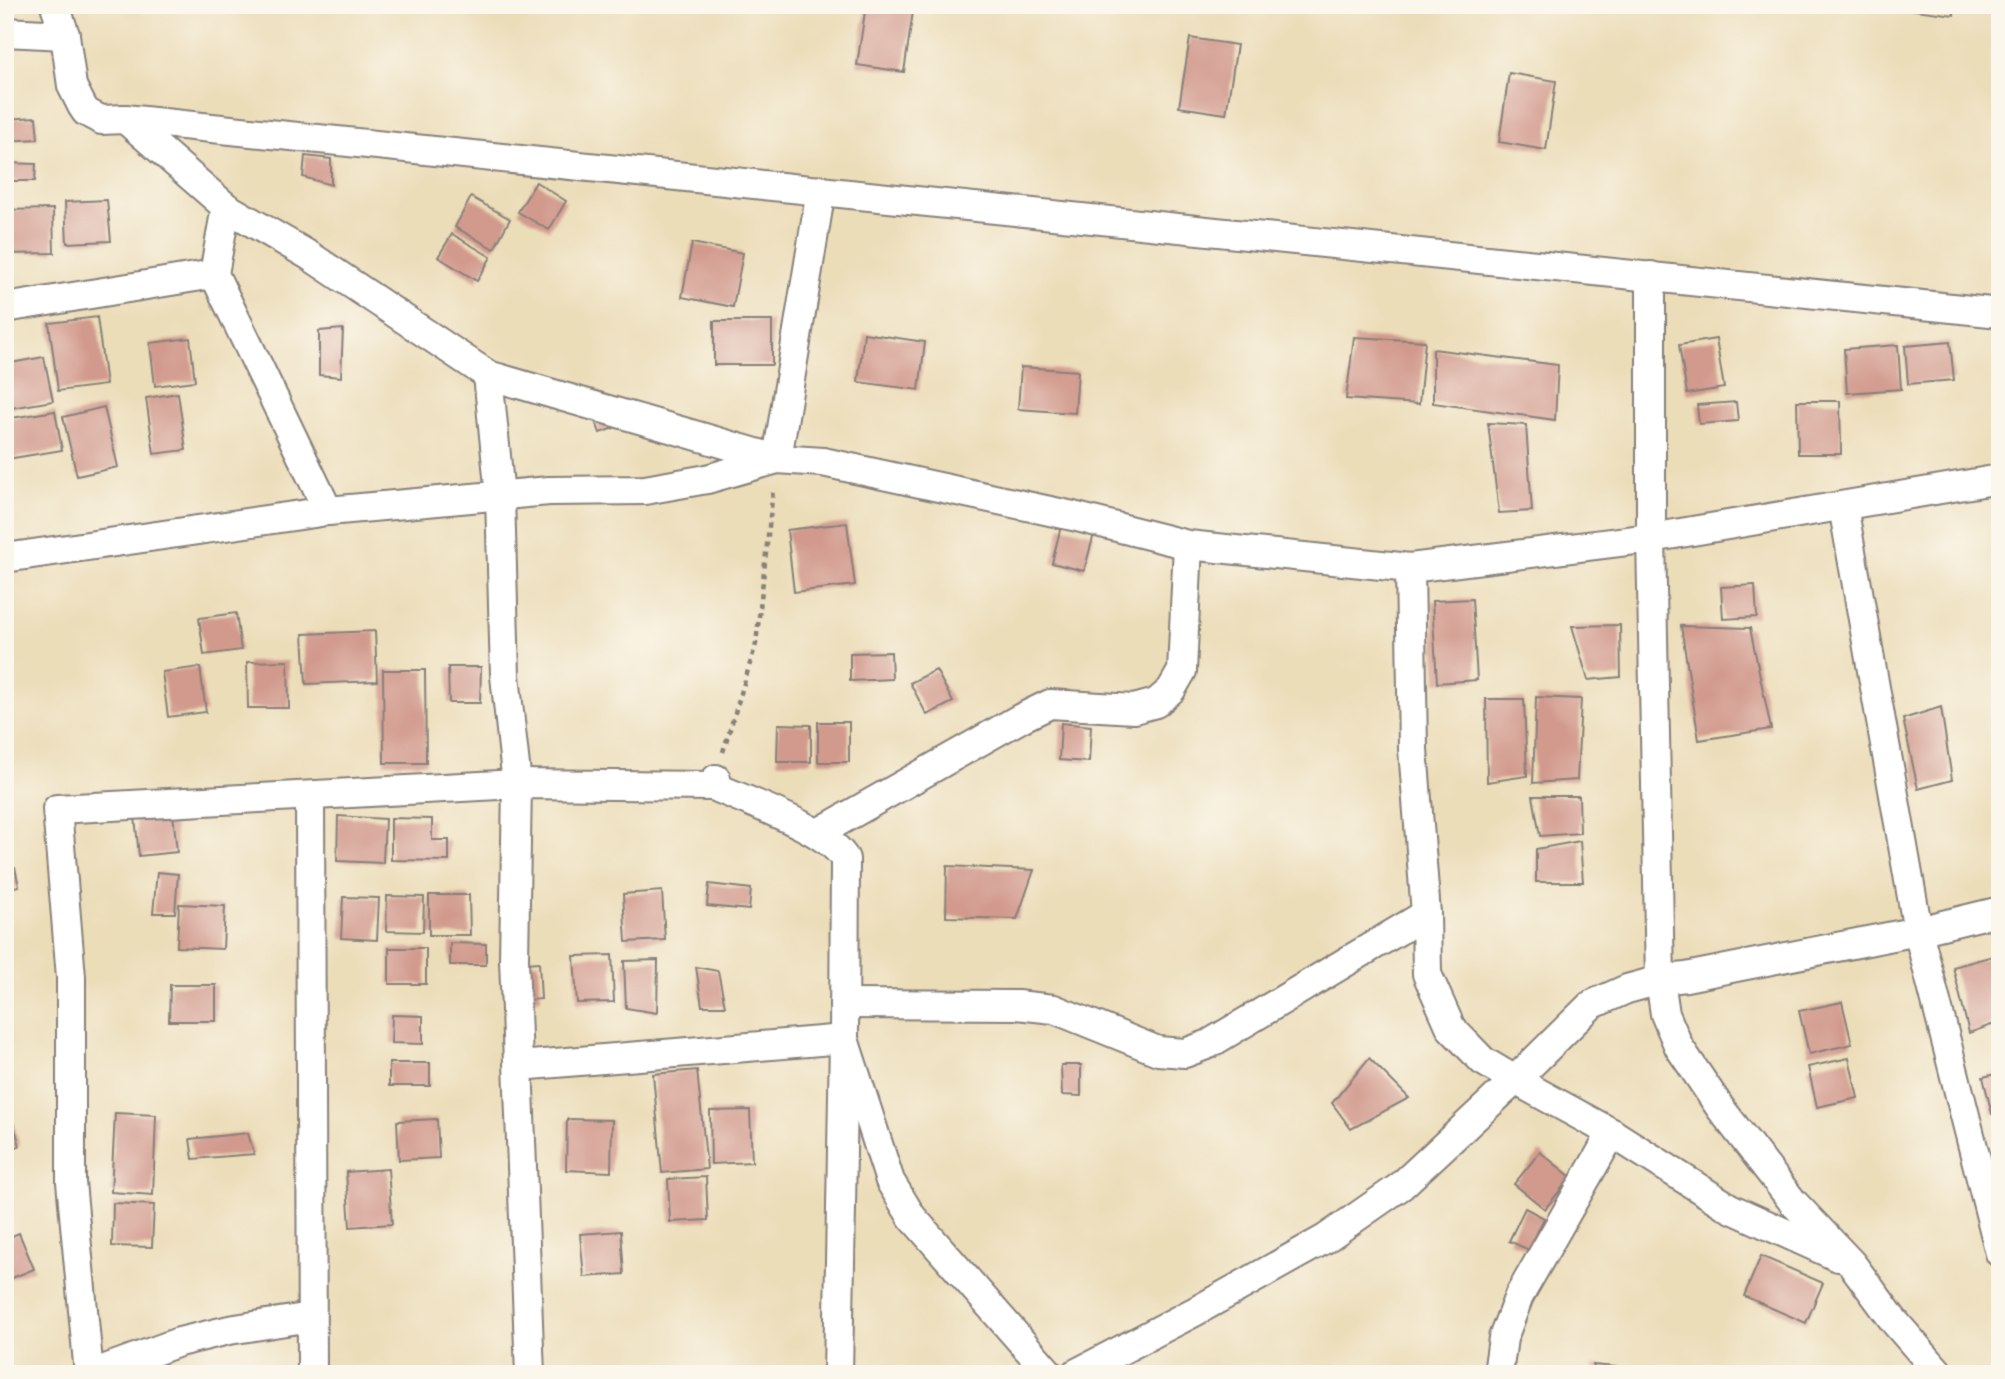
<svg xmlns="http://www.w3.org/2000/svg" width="2005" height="1379" font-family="Delius,sans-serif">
<rect width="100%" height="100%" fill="#fbf7ec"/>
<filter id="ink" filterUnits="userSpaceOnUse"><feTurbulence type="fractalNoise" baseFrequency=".0143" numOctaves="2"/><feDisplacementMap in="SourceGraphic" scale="14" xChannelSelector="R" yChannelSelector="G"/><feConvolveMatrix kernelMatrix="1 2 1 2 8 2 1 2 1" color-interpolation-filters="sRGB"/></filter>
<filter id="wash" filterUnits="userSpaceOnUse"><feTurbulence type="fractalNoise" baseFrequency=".00686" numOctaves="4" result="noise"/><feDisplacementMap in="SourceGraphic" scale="28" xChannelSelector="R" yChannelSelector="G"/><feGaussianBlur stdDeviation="1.57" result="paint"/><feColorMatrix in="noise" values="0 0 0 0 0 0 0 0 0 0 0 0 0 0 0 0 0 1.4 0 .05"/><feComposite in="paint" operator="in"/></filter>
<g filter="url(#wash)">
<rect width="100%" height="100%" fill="#ecddb9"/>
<g id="blocks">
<g fill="#d29a8d">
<polygon points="866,5 914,5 904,72 857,65"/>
<polygon points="1900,5 1955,5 1954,15 1899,8"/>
<polygon points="1190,38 1237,45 1226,114 1179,107"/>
<polygon points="1509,73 1556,81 1546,150 1499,142"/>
<polygon points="36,117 38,139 5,141 5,119"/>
<polygon points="305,156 331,159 331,185 303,177"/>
<polygon points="5,163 36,164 35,181 5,181"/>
<polygon points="536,182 566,201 549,230 518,212"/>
<polygon points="471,197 510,219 494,249 455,227"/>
<polygon points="107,200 111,241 67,243 65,202"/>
<polygon points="53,209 54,253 5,254 5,210"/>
<polygon points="452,234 491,257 477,281 438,257"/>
<polygon points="692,243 743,253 733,307 682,297"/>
<polygon points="97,317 106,385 58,391 49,323"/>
<rect x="714" y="321" width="58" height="44"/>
<polygon points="343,329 341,377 319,375 319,331"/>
<polygon points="864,333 925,342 919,390 858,382"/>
<polygon points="1354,337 1425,341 1419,404 1346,399"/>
<polygon points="190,338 195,381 155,386 150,343"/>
<polygon points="1716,339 1724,388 1687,394 1679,345"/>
<polygon points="1950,342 1954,380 1908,384 1905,346"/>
<polygon points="1898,345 1901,389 1847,393 1844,349"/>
<polygon points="1433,349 1558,365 1555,420 1433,403"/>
<polygon points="44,357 53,401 5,409 5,364"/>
<polygon points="1021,367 1078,371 1075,413 1018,409"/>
<polygon points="178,393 186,450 154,454 146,398"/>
<polygon points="1797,401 1840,401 1841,454 1798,454"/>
<polygon points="1736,402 1738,421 1699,424 1697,405"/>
<polygon points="104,407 118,467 77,476 63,417"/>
<polygon points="55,411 62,450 7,459 5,419"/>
<polygon points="610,416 614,428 600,433 596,422"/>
<polygon points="1488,423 1526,425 1532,511 1499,513"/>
<polygon points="847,523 855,585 794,592 787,530"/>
<polygon points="1061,526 1094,534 1084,571 1052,563"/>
<polygon points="1755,585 1757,617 1723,619 1721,587"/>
<polygon points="1472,599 1477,680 1437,683 1432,601"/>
<polygon points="236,613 241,650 204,655 199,618"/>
<polygon points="1620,625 1621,677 1588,680 1572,626"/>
<polygon points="1681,626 1750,628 1771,729 1699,740"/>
<polygon points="375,631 377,681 306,684 303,634"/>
<polygon points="891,652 892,679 850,681 850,653"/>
<polygon points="288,661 289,708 248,708 247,662"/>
<polygon points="200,667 206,712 168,717 162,672"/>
<polygon points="448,667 481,667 480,703 449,703"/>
<polygon points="383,670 425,670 426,763 384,763"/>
<polygon points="936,670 953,702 927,715 910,683"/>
<polygon points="1536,697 1581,699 1577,780 1533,783"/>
<polygon points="1486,699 1524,699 1527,776 1487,782"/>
<polygon points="1941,707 1952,780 1918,789 1903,719"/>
<rect x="818" y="722" width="31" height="40"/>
<polygon points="1061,723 1091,726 1089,762 1059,760"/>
<polygon points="778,724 811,725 811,762 777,762"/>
<polygon points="1533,796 1579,796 1580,833 1540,836"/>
<polygon points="173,813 177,852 139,856 135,817"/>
<polygon points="338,816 385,819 383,863 337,861"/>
<polygon points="391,818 432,819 432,840 449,840 449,861 391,860"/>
<polygon points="1580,841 1583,882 1536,882 1536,849"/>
<polygon points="947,866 1034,870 1017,919 946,917"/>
<polygon points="15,868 19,886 5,889 5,869"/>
<polygon points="157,872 178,874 175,913 153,913"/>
<polygon points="709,884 751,889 749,910 707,906"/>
<polygon points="662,891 665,940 626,942 623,894"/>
<polygon points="429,895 469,895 470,935 429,935"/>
<polygon points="387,896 424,897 423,932 386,931"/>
<polygon points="343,897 379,898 377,940 341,938"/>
<polygon points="179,904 225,906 223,949 177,947"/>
<polygon points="450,943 486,944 486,965 450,965"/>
<rect x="389" y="948" width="37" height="36"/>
<polygon points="2000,954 2000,1022 1969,1033 1953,967"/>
<polygon points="612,955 614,1002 577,1003 574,956"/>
<polygon points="658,960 657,1013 626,1008 624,961"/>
<polygon points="539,962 541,999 526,1000 524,963"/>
<polygon points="696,967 718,971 725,1006 702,1006"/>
<polygon points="170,985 216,985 216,1021 169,1021"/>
<polygon points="1842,1002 1852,1044 1809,1054 1799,1011"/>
<polygon points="392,1015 423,1016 423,1044 391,1043"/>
<polygon points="1369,1058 1409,1098 1351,1129 1332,1103"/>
<polygon points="1849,1058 1858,1098 1817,1107 1808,1067"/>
<rect x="389" y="1063" width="41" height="23"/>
<polygon points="1061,1065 1081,1065 1081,1096 1062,1095"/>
<polygon points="697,1070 707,1169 662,1173 653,1074"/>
<polygon points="2000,1073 2000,1112 1992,1114 1983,1077"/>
<polygon points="5,1094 20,1146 5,1150"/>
<polygon points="750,1110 752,1162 711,1164 710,1111"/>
<polygon points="115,1113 156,1115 153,1195 111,1192"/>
<polygon points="437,1119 439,1158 399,1160 397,1121"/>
<polygon points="567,1119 612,1120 611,1172 566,1170"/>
<polygon points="248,1133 254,1154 193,1159 190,1139"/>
<polygon points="1540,1152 1571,1177 1545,1209 1514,1184"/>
<polygon points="388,1169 392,1224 350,1227 346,1172"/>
<polygon points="706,1177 708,1220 670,1222 668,1179"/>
<polygon points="113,1203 154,1205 152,1247 112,1246"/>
<polygon points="1525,1208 1544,1218 1529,1250 1509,1241"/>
<polygon points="621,1231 624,1274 584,1277 580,1234"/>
<polygon points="19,1233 34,1269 5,1281 5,1239"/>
<polygon points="1761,1256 1823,1283 1806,1323 1744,1296"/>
<polygon points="1593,1365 1672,1372 1672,1374 1596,1374"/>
</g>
</g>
</g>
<g filter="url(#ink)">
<use href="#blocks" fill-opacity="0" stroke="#87807a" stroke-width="2"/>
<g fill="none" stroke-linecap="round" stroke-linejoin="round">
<g stroke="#87807a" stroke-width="32">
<g id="street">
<polyline points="55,5 65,35 72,86 82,106 86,112 101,120 125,119 2000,313"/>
<polyline points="5,32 65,35"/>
<polyline points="125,119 226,207 310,256 488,375 777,459 823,462 1073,516 1188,545 1410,568 1651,538 2000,479"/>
<polyline points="226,207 214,274 328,511"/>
<polyline points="1651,276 1651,538 1660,980 1665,1014 1679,1047 1721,1109 1793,1202 1852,1264 1894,1321 1940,1374"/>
<polyline points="5,308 214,274"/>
<polyline points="488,375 500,496 505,676 517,784 514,959 530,1374"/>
<polyline points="1843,506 1918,931 2000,1253"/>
<polyline points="5,558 328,511 549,491 645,490 707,479 777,459 821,190"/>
<polyline points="1410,568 1413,749 1426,914 1427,974 1451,1028 1483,1061 1515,1080 1612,1133 1730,1208 1838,1257"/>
<path d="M716,779l-3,7c33,15 115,43 132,73l-1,180 46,142 22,36 138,157"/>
<polyline points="310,796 312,1374"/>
<polyline points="818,833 1021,718 1050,704 1134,709 1156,703 1171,690 1182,671 1188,545"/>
<polyline points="844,1004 1017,1005 1054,1009 1158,1051 1185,1053 1209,1044 1426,914"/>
<polyline points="519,1066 844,1039 838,1374"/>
<polyline points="89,1374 71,1182 71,977 57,809 517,784 713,786"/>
<polyline points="92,1374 179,1342 229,1330 311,1317"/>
<polyline points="1075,1374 1196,1311 1325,1239 1401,1186 1515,1080 1591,1005 1627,989 1660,980 1686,977 1918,931 2000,911"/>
<polyline points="1498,1374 1503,1338 1519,1296 1612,1133"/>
</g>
</g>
<polyline stroke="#87807a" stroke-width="4.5" stroke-dasharray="5 5" stroke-linecap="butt" points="723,752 756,644 773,490"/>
<use href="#street" stroke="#fff" stroke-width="28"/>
</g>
</g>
<rect width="2005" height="1379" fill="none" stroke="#fbf7ec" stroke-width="28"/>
</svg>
